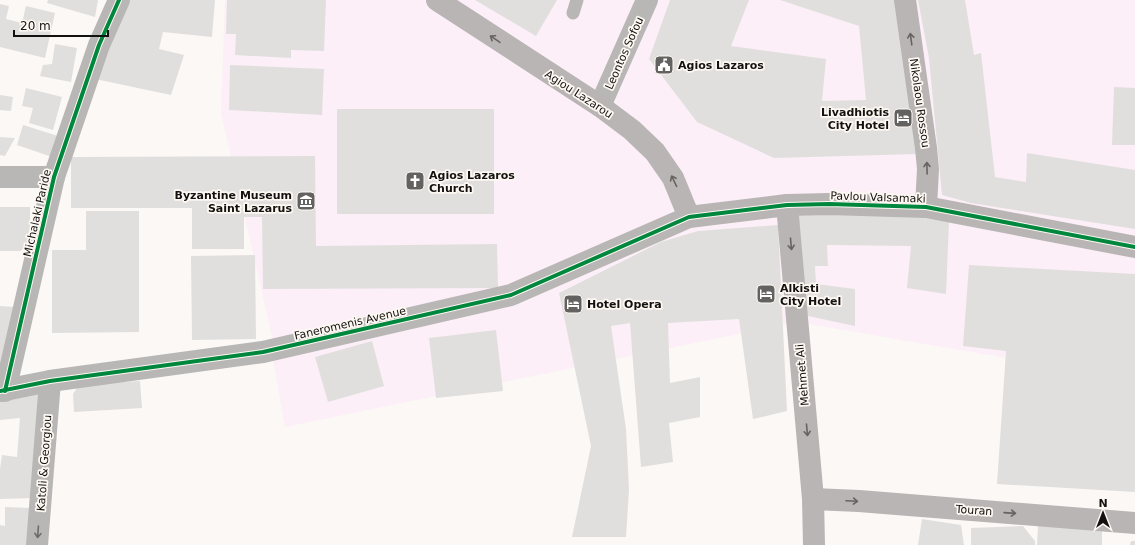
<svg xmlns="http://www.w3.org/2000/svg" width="1135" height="545" font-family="'DejaVu Sans',sans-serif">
<rect width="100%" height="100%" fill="#fbf8f6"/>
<polygon fill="#fceff8" points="225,0 1135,0 1135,380 797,322 285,427 272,354 272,337 221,113"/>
<g fill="#e1dfdd">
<polygon points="48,0 98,0 95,17 47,3"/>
<polygon points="126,0 215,0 212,37 163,32 159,49 184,55 171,95 95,79"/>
<polygon points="227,0 326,0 324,51 291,50 291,58 235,55 236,34 226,34"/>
<polygon points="475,0 557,0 536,36"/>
<polygon points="670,0 749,0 731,46 826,59 822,101 866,100 859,26 780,0 897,0 917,154 774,158 697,122 649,59"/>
<polygon points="918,0 965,0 974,55 981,53 995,177 1026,182 1027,153 1135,170 1135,229 971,203 942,195 929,58"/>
<polygon points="0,4 9,6 6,19 22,23 26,6 55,13 45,58 0,47"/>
<polygon points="55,44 77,48 71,82 40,76 43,65 52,64"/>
<polygon points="230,65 324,69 322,115 229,110"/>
<polygon points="1114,87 1135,88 1135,145 1112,145"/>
<polygon points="26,88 62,97 53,130 29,123 33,108 22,106"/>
<polygon points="0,95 13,97 11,111 0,110"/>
<rect x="337" y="109" width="157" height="105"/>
<polygon points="23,125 58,136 52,157 17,145"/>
<polygon points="0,137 15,138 5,156 0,155"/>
<polygon points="315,156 316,246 497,244 498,288 263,289 262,217 244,217 244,249 192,249 192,208 71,208 71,157"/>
<polygon points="0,207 30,207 30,244 20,251 0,251"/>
<polygon points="86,211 139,211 139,332 52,333 52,250 86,250"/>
<polygon points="797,214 911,216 949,222 946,294 907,288 911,246 827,245 828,266 815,266 816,284 855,289 855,326 803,315"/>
<polygon points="778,225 787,411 753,419 739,319 668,323 670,383 700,377 700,417 669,423 673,462 641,467 630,323 611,326 626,429 629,489 626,537 572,537 591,446 559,293 661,242 698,231"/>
<polygon points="255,255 256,339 192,340 191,256"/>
<polygon points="969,265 1135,274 1135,492 997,484 1006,351 963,346"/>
<polygon points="0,306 15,307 0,368"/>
<polygon points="496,330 503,391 436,398 429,338"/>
<polygon points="372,341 384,386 328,402 315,357"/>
<polygon points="140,381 142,408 74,412 73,394 77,388 87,384"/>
<polygon points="38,394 33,498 0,499 0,469 2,455 17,457 20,418 0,420 0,399"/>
<polygon points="5,507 31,508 27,545 0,545 0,525 5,526"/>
<polygon points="922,519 961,525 964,545 918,545"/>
<polygon points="1023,526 1035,541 1035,545 971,545 971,528"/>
<polygon points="1038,526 1102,528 1102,545 1037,545"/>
<polygon points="1131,541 1135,541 1135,545 1130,545"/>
</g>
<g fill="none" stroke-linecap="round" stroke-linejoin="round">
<polyline stroke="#b8b7b5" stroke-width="13" points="573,13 577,0"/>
<g stroke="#b8b7b5" stroke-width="22">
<polyline points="600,106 647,0"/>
<polyline points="0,177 54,177"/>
<polyline points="0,391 50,381 263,352 511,295 689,217"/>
<polyline points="5,391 54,177 99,45 119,0"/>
<polyline points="37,545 50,381"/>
</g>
<g stroke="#b8b5b4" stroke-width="22">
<polyline points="437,0 600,106 632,130 655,152 673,178 689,217 787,205 829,204 926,207 1135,247"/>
<polyline points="905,0 926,148 928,169 926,207"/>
<polyline points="787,205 813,499 814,545"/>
<polyline points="813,499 859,501 1135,523"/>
</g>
<g stroke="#fef8f3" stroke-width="6">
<g id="cycleway">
<polyline points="0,391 50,381 263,352 511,295 689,217 787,205 829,204 926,207 1135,247"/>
<polyline points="5,391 54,177 99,45 119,0"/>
</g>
</g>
<use href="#cycleway" stroke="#00873e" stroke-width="4"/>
</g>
<defs><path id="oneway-shaft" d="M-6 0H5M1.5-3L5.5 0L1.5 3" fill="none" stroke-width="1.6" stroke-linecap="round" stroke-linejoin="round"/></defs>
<g stroke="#666362">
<use href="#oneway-shaft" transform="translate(495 39) rotate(-146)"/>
<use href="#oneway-shaft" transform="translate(911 39) rotate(-98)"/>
<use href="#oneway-shaft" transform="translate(927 168) rotate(-91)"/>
<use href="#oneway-shaft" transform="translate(674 181) rotate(-116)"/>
<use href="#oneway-shaft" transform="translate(791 244) rotate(85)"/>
<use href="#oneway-shaft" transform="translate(807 430) rotate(85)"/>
<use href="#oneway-shaft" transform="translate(852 501) rotate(3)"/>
<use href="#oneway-shaft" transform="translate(1010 513) rotate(4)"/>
</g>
<use stroke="#6e6c6a" href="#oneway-shaft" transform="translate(38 532) rotate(94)"/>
<defs>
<g id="civic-square" transform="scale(1)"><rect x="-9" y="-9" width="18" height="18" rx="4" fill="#646260" stroke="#fef8f3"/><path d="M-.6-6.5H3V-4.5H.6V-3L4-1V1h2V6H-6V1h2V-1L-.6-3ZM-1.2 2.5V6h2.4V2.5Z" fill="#fff"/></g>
<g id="hotel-square" transform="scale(1)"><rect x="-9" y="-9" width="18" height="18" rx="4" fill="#646260" stroke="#fef8f3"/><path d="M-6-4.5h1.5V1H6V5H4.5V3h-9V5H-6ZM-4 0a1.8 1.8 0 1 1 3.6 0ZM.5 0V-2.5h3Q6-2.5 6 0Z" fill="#fff"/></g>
<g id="church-square" transform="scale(1)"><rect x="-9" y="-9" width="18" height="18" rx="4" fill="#646260" stroke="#fef8f3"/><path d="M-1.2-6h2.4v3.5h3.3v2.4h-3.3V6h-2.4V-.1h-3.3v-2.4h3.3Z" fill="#fff"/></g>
<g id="museum-square" transform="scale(1)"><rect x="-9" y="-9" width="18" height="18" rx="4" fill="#646260" stroke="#fef8f3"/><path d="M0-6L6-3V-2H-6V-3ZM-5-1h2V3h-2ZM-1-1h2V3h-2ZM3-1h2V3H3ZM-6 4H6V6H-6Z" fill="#fff"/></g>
</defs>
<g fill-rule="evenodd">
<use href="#civic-square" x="664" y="65"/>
<use href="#hotel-square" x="903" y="118"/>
<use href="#church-square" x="415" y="181"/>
<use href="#museum-square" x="306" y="201"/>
<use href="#hotel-square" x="766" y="294"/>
<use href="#hotel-square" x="573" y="304"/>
</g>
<g text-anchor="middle" stroke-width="3.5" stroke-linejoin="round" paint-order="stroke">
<g font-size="11" fill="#13110f" stroke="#fef8f3">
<text transform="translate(624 53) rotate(-66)" y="4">Leontos Sofou</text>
<text transform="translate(579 94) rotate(33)" y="4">Agiou Lazarou</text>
<text transform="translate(920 103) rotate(82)" y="4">Nikolaou Rossou</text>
<text transform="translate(878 197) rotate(2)" y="4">Pavlou Valsamaki</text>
<text transform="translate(37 213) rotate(-77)" y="4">Michalaki Paride</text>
<text transform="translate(350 323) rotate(-13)" y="4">Faneromenis Avenue</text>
<text transform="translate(802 375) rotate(-95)" y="4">Mehmet Ali</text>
<text transform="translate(44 463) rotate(-86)" y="4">Katoli &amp; Georgiou</text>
<text transform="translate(974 510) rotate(4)" y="4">Touran</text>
</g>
<g font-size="11" font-weight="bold" fill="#13110f" stroke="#fef8f3" text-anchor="start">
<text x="678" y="69">Agios Lazaros</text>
<text x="889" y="116" text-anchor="end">Livadhiotis<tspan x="889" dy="13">City Hotel</tspan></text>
<text x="429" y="179">Agios Lazaros<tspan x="429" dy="13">Church</tspan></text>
<text x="292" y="199" text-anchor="end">Byzantine Museum<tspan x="292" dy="13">Saint Lazarus</tspan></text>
<text x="780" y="292">Alkisti<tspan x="780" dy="13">City Hotel</tspan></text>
<text x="587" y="308">Hotel Opera</text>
</g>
</g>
<g transform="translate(1103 513)" stroke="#fef8f3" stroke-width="3" paint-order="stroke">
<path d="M0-3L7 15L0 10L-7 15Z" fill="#13110f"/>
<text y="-6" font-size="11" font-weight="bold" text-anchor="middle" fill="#13110f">N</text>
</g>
<path d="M14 30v6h94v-6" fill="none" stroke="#13110f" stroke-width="2"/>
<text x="20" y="30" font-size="12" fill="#13110f" stroke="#fef8f3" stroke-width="3" paint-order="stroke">20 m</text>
</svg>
